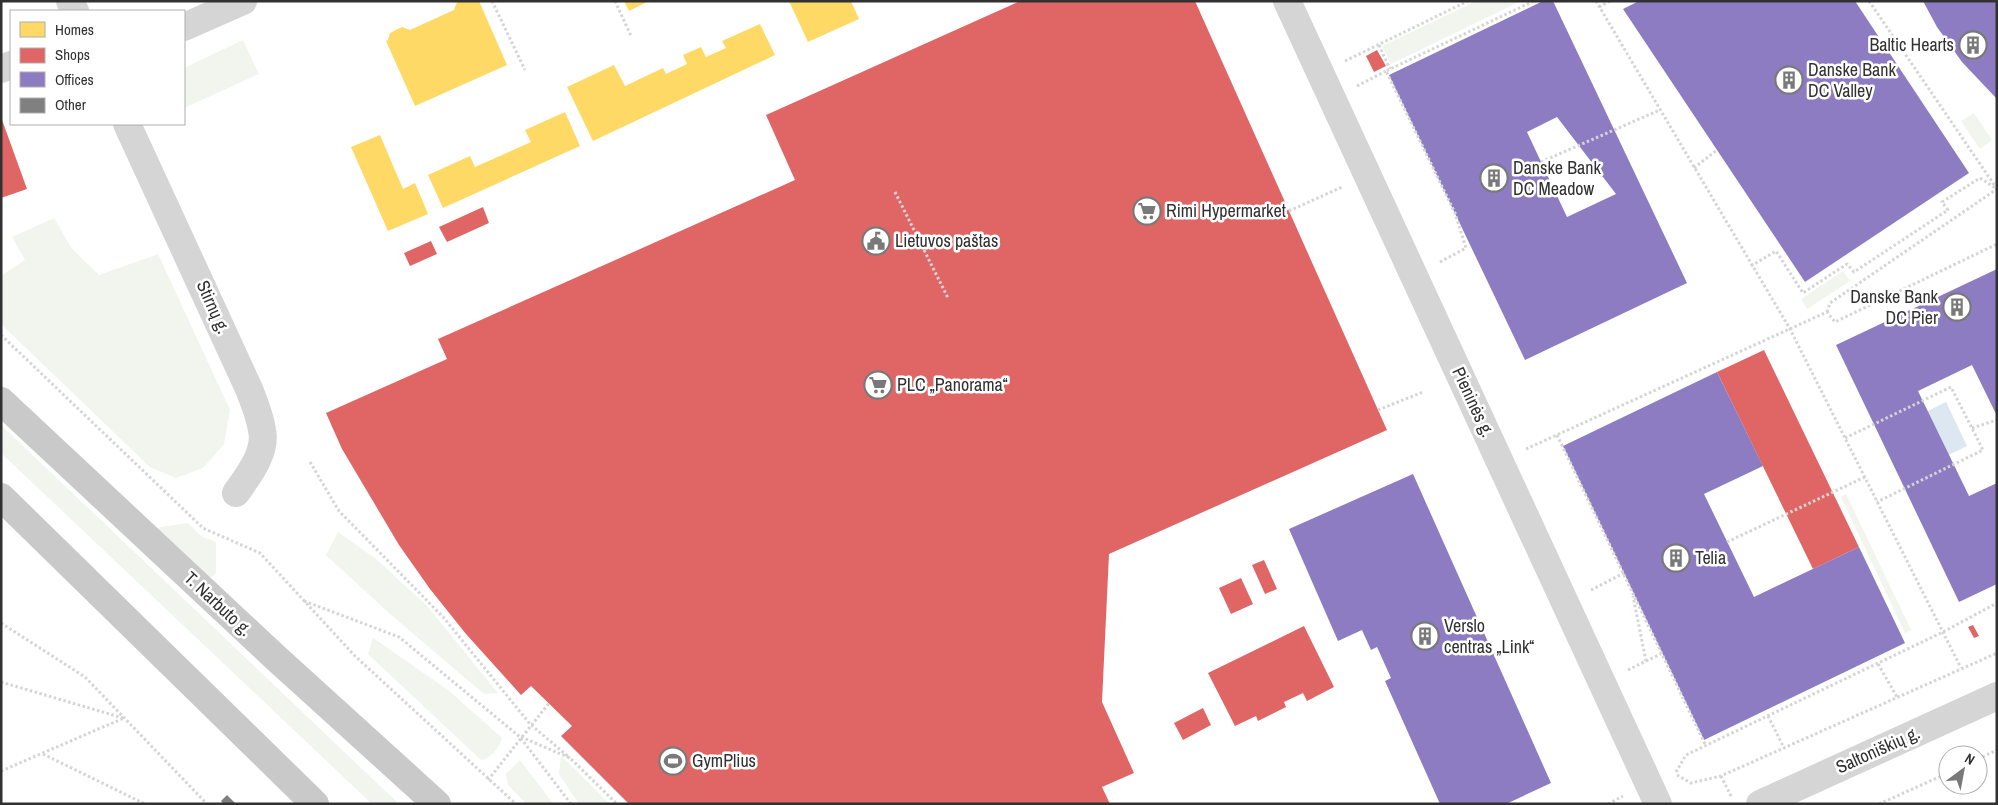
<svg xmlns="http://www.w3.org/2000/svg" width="1998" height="805" font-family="'Archivo Narrow',sans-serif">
<rect width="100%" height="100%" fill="#fff"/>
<g fill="#f1f5ee">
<polygon points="1476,1 1521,1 1391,64 1382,46"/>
<polygon points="243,40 259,74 184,108 184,68"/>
<polygon points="1974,113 1992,140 1980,149 1961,121"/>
<polygon points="54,218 72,249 99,275 158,254 230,410 224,444 203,468 176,478 150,467 1,324 1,276 25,260 12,237"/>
<polygon points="1843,271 1850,281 1807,309 1801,299"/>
<polygon points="1,425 399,804 372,804 1,453"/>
<polygon points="1846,494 1911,630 1905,633 1841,497"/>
<polygon points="188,523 201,536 216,542 216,573 212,577 208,577 159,531 158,528 161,527"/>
<polygon points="338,532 376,559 427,606 498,693 484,694 389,613 326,555"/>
<path d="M373,638l75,52 54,48c-3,10 -11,20 -21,22l-113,-106z"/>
<polygon points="561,756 610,804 579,804 559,774"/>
<polygon points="520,760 551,801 553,804 527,804 508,785 506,774"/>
</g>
<polygon fill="#dce7f2" points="1946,402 1967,446 1913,472 1892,429"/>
<g fill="#ffd966">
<polygon points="459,1 479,1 507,65 415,106 386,41 388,40 390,33 402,27 410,30 454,10 457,2"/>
<polygon points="624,1 649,1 629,11"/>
<polygon points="789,1 851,1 859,19 808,42"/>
<polygon points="760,24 775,55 593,141 567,87 614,65 625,86 663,68 666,74 687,64 683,55 701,47 706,57 726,48 722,41"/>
<polygon points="565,112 580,146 443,208 428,175 470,156 475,167 531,142 525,130"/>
<polygon points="380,135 403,189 415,183 428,214 388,231 351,147"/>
</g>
<g fill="#e06666">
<polygon points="1020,1 1195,1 1387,430 1109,554 1102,702 1134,773 1102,787 1110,804 629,804 561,736 572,726 531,686 521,695 466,634 430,589 399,545 342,449 326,413 447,359 438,339 795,180 766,115"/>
<polygon points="1377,50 1386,66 1374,72 1366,56"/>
<polygon points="1,117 27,189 1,198"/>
<polygon points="483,207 489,223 447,242 439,227"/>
<polygon points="431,241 437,254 410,266 404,253"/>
<polygon points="1764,350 1859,547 1813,569 1717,372"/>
<polygon points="1264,560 1277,589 1265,594 1252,565"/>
<polygon points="1241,578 1253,604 1231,614 1219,588"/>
<polygon points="1973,625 1979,636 1974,638 1968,627"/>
<polygon points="1304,626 1334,687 1307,701 1303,693 1284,702 1286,707 1258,721 1256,716 1235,726 1208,673"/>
<polygon points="1203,708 1211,725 1183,740 1174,723"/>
</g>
<g fill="#8e7cc3" fill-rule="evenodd">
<path d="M1543,1h10l134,282 -162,77 -136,-285zM1557,117l59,77 -49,23 -40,-85z"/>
<polygon points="1639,1 1855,1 1969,173 1805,282 1623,9"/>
<polygon points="1923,1 1997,1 1997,99 1962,62 1937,27"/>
<polygon points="1997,269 1997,416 1972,365 1918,391 1969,496 1997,483 1997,584 1959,602 1836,345"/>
<polygon points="1717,372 1763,466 1704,494 1754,597 1859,547 1905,643 1704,740 1563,446"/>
<polygon points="1413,474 1551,783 1506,804 1440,804 1385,681 1391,678 1377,647 1371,650 1362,630 1338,641 1289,529"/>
</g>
<polygon fill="#808080" points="227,795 236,804 223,804 221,801"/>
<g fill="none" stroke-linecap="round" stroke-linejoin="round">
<g stroke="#d5d5d5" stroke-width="3" stroke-dasharray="2.5 2.5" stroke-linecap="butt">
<polyline points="492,1 525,70"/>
<polyline points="615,1 631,36"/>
<polyline points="1596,1 1790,329 1961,668"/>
<polyline points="1869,1 1995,186"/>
<polyline points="1599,7 1610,1"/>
<polyline points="1379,45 1390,69"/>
<polyline points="1345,61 1468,1"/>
<polyline points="1357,86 1386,71"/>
<polyline points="1541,162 1660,110"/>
<polyline points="1694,168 1717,150"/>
<polyline points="895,192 948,298"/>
<polyline points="1289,211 1342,187"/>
<polyline points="1440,262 1466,248 1455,213 1386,71 1534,1"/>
<polyline points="1751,266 1776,251 1803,293 1847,264 1854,272 1948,210 1942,202 1980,178 1997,189"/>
<polyline points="1827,312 1830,303 1997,189"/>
<polyline points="1,335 203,528 260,553 355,656 516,804"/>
<polyline points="1378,410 1423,392"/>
<polyline points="1972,428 1997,420"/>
<polyline points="1557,435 1706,746"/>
<polyline points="1845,438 1951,387 1983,450 1877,502"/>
<polyline points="1526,449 1827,312 1835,322 1997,244"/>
<polyline points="310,462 339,511 444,618 530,724 570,758"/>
<polyline points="1727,542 1865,477"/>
<polyline points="1591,590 1624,573"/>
<polyline points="304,601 399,637 520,737 571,804"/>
<polyline points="1,623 85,677 207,804"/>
<polyline points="1646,661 1661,654"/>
<polyline points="1878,664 1897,697"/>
<polyline points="1628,670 1646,661 1633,596"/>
<polyline points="1,682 123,718"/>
<polyline points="1768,716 1784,748"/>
<polyline points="521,737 570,758 617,804"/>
<polyline points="43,754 145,804"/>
<polyline points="1978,759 1997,750"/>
<polyline points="1,771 124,718"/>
<polyline points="1676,772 1686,755 1943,632 1997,603"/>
<polyline points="1677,775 1691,783 1721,776 1997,653"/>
<polyline points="1721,776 1732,798"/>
<polyline points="488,780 549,703"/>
<polyline points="1608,804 1623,796"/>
<polyline points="1879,804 1948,773"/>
</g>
<g stroke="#d5d5d5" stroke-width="28">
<polyline points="70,1 75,11"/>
<polyline points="1287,1 1658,804"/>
<polyline points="184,27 243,1"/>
<polyline points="1,69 11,65"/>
<path d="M127,124l122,265c5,13 11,27 13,41 5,22 -14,46 -26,63"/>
<polyline points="1760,804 1997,696"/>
</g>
<g stroke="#c9c9c9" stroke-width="28">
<polyline points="1,401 276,658 437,804"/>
<polyline points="1,497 315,804"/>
</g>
</g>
<defs>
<g id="building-ring" transform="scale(1.4375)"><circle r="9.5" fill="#fff" stroke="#797979" stroke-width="1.5"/><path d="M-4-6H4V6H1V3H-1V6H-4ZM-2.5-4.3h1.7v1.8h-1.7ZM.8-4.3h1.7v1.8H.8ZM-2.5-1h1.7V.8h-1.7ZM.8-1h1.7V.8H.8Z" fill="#797979"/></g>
<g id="supermarket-ring" transform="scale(1.4375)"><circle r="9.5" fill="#fff" stroke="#797979" stroke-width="1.5"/><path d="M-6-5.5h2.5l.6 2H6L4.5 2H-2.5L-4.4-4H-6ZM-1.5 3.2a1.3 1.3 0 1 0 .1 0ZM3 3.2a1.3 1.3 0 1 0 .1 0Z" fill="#797979"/></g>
<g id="civic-ring" transform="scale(1.4375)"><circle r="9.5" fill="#fff" stroke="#797979" stroke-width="1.5"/><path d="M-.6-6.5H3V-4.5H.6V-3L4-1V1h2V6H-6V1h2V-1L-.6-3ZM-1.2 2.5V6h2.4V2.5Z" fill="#797979"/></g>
<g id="stadium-ring" transform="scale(1.4375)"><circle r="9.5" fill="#fff" stroke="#797979" stroke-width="1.5"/><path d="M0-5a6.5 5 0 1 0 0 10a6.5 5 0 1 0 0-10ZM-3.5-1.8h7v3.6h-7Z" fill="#797979"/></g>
</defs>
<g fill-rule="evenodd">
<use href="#building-ring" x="1973" y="45"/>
<use href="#building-ring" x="1789" y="80"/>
<use href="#building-ring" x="1494" y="178"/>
<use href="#supermarket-ring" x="1147" y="211"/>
<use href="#civic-ring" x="876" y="241"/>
<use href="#building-ring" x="1957" y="307"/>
<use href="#supermarket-ring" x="878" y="385"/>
<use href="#building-ring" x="1676" y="558"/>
<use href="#building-ring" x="1425" y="636"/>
<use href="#stadium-ring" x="673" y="761"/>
</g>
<g text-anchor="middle" stroke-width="5" stroke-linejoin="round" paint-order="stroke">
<g font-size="18" fill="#313131" stroke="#fff" text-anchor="start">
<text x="1954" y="51" text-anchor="end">Baltic Hearts</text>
<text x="1808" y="76">Danske Bank<tspan x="1808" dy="21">DC Valley</tspan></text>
<text x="1513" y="174">Danske Bank<tspan x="1513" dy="21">DC Meadow</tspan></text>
<text x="1166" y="217">Rimi Hypermarket</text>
<text x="895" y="247">Lietuvos paštas</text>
<text x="1938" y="303" text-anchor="end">Danske Bank<tspan x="1938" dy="21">DC Pier</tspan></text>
<text x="897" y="391">PLC „Panorama“</text>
<text x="1695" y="564">Telia</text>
<text x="1444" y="632">Verslo<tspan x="1444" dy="21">centras „Link“</tspan></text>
<text x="692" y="767">GymPlius</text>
</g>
<g font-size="18" fill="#313131" stroke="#fff">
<text transform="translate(213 307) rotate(66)" y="6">Stirnų g.</text>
<text transform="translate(1473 402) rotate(65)" y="6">Pieninės g.</text>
<text transform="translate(218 604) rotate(43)" y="6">T. Narbuto g.</text>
<text transform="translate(1878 750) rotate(-24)" y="6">Saltoniškių g.</text>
</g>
</g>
<rect width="1998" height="805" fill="none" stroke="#313131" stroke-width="5"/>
<rect x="10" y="10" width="175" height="115" fill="#ffffff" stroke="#adadad"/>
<rect x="20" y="22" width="25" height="15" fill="#ffd966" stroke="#adadad"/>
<text x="55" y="35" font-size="15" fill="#313131">Homes</text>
<rect x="20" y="48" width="25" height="15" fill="#e06666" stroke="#adadad"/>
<text x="55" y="60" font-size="15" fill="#313131">Shops</text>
<rect x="20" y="72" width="25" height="15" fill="#8e7cc3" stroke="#adadad"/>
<text x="55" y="85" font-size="15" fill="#313131">Offices</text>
<rect x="20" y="98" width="25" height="15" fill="#808080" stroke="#adadad"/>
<text x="55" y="110" font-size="15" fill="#313131">Other</text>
<g transform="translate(1963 770) rotate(32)"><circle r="24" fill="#ffffff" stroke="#adadad"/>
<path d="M0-4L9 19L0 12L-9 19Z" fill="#797979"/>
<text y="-8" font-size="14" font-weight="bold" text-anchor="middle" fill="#313131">N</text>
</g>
</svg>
